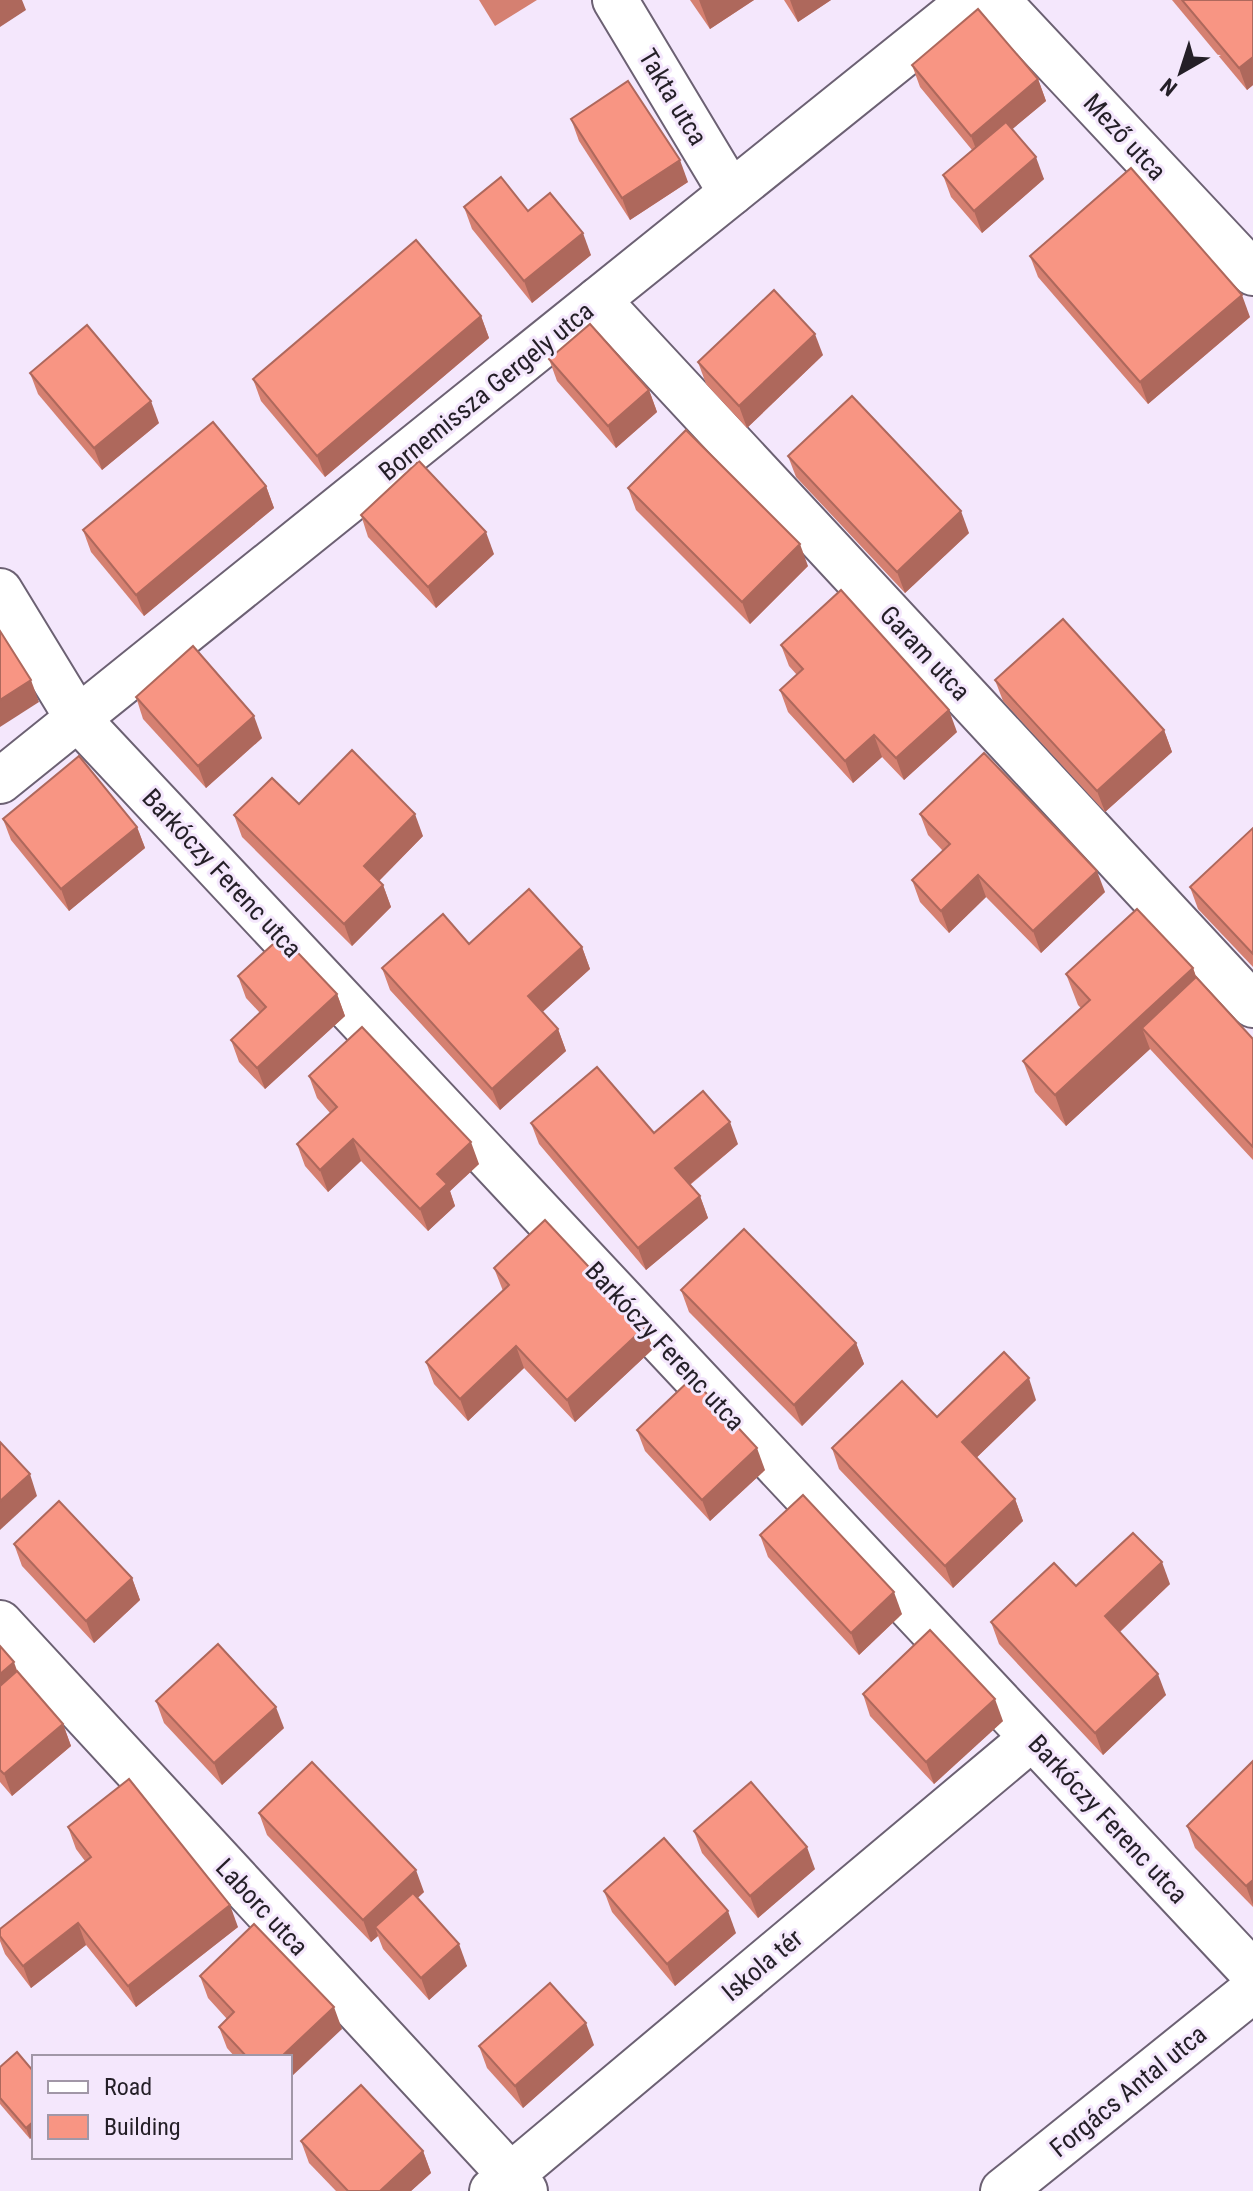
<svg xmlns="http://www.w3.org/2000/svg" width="1253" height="2191" font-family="'Roboto Condensed',sans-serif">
<rect width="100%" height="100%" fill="#f4e7fc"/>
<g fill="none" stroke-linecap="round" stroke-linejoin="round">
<g stroke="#6c6173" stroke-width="48">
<g id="minor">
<polyline points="615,0 731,193"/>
<polyline points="997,0 1253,273"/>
<polyline points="598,300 1253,1005"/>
<polyline points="0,591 78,719 1253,1973"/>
<polyline points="0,781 971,0"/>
<polyline points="0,1623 525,2191"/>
<polyline points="492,2191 1032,1738"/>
<polyline points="1003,2191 1253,1990"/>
</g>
</g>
<use href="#minor" stroke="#fff" stroke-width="44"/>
</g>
<g fill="#d58071">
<polygon points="479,0 537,0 495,26"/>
<polygon points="690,0 754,0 710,29"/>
<polygon points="784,0 831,0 798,22"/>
<polygon points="1172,0 1253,0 1253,85 1247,90"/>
<polygon points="912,65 1038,79 1046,101 1012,129 1044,179 982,233 951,197 943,175 972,150 920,87"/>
<polygon points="571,119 688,182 630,220 579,141"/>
<polygon points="464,207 528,211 591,255 532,303 472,229"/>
<polygon points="1030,256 1250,317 1148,404 1038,277"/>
<polygon points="481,316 489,338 325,477 261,401 253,379"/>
<polygon points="823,355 747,428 706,384 698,362"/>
<polygon points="549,359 649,390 657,412 616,448 557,381"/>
<polygon points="30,373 159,423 102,470 38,394"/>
<polygon points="788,456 969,533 905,593 796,477"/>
<polygon points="266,486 274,508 144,616 91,552 83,530"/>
<polygon points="628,488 808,566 750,624 636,510"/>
<polygon points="361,515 494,554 436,608 368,537"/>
<polygon points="781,645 957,732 904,780 882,757 853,783 788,712 780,690 797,675 789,666"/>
<polygon points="995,680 1164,730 1172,752 1105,812 1003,701"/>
<polygon points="136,697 262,738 206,788 143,719"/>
<polygon points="299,804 423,836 379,881 383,885 391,907 352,946 242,837 234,815"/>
<polygon points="920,814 1105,892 1041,953 986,897 949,933 920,902 912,880 943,851 928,835"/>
<polygon points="3,819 137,827 145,848 69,911 11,840"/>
<polygon points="1253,828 1253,967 1198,909 1190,887"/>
<polygon points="469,944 582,947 590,969 542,1012 558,1029 566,1051 500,1110 390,990 382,968"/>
<polygon points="1193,968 1196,977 1253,1039 1253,1160 1150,1049 1066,1126 1035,1092 1023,1061 1081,1008 1078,1005 1066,974"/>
<polygon points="238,976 337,994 345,1016 265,1089 239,1062 231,1040 260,1013 246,998"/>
<polygon points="309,1076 479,1164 450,1191 455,1206 428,1231 361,1161 328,1192 305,1166 297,1144 330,1113 317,1098"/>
<polygon points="531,1123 654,1133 738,1144 690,1185 700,1196 708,1218 646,1270 539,1144"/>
<polygon points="494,1268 645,1327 653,1349 575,1422 524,1368 468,1421 434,1384 426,1362 503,1291"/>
<polygon points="681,1290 856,1343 864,1364 802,1426 689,1312"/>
<polygon points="1036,1400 976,1458 1015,1499 1023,1521 953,1588 839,1469 832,1448 937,1417"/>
<polygon points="637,1430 765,1470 710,1521 645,1451"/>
<polygon points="760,1535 902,1614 859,1655 768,1557"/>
<polygon points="14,1544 132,1578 140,1600 94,1643 22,1566"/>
<polygon points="1170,1584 1120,1632 1166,1695 1103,1755 999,1644 991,1622 1076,1586"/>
<polygon points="0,1646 17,1671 63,1724 71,1746 12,1796 0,1782"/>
<polygon points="863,1694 1003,1721 934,1784 870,1716"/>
<polygon points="156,1701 284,1728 222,1785 164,1723"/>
<polygon points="1253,1761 1253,1907 1195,1848 1187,1826"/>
<polygon points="259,1813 424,1892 417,1898 467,1966 429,2000 383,1949 378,1936 371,1942 267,1835"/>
<polygon points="68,1827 238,1927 136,2007 86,1945 31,1988 5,1954 0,1941 0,1929 85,1861 76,1849"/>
<polygon points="694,1831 815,1869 758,1918 702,1853"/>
<polygon points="604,1891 736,1933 675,1986 612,1912"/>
<polygon points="200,1976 342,2029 290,2057 235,2057 227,2048 219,2027 227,2019 208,1998"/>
<polygon points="594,2045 523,2108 487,2068 479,2046"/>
<polygon points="17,2052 30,2139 0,2104 0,2067"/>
<polygon points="301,2141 423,2151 431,2173 411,2191 336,2191 309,2163"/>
</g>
<g fill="#ae685c">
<polygon points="0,0 22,0 26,10 0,27"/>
<polygon points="699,0 754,0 710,29"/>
<polygon points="790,0 831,0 798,22"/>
<polygon points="1253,57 1253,85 1247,90 1239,68"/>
<polygon points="1038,79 1046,101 979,157 971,136"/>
<polygon points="1036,157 1044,179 982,233 974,211"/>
<polygon points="680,160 688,182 630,220 622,198"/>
<polygon points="583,233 591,255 532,303 524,281"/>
<polygon points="1242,295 1250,317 1148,404 1140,382"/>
<polygon points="481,316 489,338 325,477 317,456"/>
<polygon points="815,334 823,355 747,428 739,406"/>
<polygon points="649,390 657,412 616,448 608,426"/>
<polygon points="151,401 159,423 102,470 94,448"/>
<polygon points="266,486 274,508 144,616 136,595"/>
<polygon points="961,511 969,533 905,593 897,572"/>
<polygon points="486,532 494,554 436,608 428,587"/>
<polygon points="800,544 808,566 750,624 742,602"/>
<polygon points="31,680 39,702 0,727 0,700"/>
<polygon points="949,710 957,732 904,780 896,758"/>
<polygon points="254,716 262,738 206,788 198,766"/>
<polygon points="1164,730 1172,752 1105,812 1097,791"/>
<polygon points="874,735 882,757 853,783 845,761"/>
<polygon points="415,814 423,836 372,888 364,866"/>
<polygon points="137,827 145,848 69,911 61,889"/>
<polygon points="1097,871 1105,892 1041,953 1033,931"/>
<polygon points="978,875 986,897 949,933 941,911"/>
<polygon points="383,885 391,907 352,946 344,924"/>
<polygon points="582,947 590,969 536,1018 528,996"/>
<polygon points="1193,968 1204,999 1142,1028 1150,1049 1066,1126 1055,1095"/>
<polygon points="337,994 345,1016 265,1089 257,1068"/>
<polygon points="558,1029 566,1051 500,1110 492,1089"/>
<polygon points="730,1122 738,1144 683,1190 675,1168"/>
<polygon points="353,1139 361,1161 328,1192 320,1170"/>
<polygon points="471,1142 479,1164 450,1191 455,1206 428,1231 420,1209 437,1174"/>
<polygon points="700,1196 708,1218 646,1270 638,1248"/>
<polygon points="645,1327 653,1349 575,1422 567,1400"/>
<polygon points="856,1343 864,1364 802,1426 794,1405"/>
<polygon points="516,1346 524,1368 468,1421 460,1399"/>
<polygon points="1029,1378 1036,1400 970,1464 962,1442"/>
<polygon points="757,1448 765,1470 710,1521 702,1500"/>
<polygon points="30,1474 37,1496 0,1530 0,1501"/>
<polygon points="1015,1499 1023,1521 953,1588 945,1566"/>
<polygon points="1162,1562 1170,1584 1113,1638 1105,1616"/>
<polygon points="132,1578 140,1600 94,1643 86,1621"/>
<polygon points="894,1592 902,1614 859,1655 851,1633"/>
<polygon points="14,1662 25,1693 0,1715 0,1674"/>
<polygon points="1158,1674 1166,1695 1103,1755 1095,1733"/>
<polygon points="995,1699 1003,1721 934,1784 926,1762"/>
<polygon points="276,1707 284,1728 222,1785 214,1763"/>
<polygon points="63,1724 71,1746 12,1796 4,1774"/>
<polygon points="807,1847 815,1869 758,1918 750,1896"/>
<polygon points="416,1870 424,1892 380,1934 375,1927 378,1936 371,1942 363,1920"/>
<polygon points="1253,1880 1253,1905 1246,1886"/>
<polygon points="230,1905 238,1927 136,2007 128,1986"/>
<polygon points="728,1911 736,1933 675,1986 667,1964"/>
<polygon points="78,1923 86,1945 31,1988 23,1966"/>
<polygon points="459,1944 467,1966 429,2000 421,1978"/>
<polygon points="334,2007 342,2029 290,2078 290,2057 281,2057"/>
<polygon points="586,2023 594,2045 523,2108 515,2086"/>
<polygon points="34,2121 34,2136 30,2139 26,2128"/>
<polygon points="423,2151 431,2173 411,2191 380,2191"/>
</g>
<g fill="#f89583" stroke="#ae685c" stroke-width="2">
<polygon points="1182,0 1253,0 1253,57 1239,68"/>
<polygon points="978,9 1038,79 971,136 912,65"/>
<polygon points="628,81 680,160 622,198 571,119"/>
<polygon points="1006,122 1036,157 974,211 943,175"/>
<polygon points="1131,168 1242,295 1140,382 1030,256"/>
<polygon points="501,177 528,211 550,193 583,233 524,281 464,207"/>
<polygon points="416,240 481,316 317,456 253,379"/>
<polygon points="774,290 815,334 739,406 698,362"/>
<polygon points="590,324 649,390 608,426 549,359"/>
<polygon points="87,325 151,401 94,448 30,373"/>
<polygon points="852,396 961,511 897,572 788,456"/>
<polygon points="213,422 266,486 136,595 83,530"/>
<polygon points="686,430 800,544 742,602 628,488"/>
<polygon points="419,461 486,532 428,587 361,515"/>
<polygon points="841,590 949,710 896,758 874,735 845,761 780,690 803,669 781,645"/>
<polygon points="1063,619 1164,730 1097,791 995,680"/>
<polygon points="0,631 31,680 0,700"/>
<polygon points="193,646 254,716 198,766 136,697"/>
<polygon points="352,750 415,814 364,866 383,885 344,924 234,815 272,778 299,804"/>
<polygon points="984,753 1097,871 1033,931 978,875 941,911 912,880 950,844 920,814"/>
<polygon points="79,756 137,827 61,889 3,819"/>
<polygon points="1253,828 1253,954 1190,887"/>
<polygon points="529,889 582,947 528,996 558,1029 492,1089 382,968 443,914 469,944"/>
<polygon points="1137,909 1193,968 1055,1095 1023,1061 1090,1000 1066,974"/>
<polygon points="282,936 337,994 257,1068 231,1040 266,1007 238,976"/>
<polygon points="1196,977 1253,1039 1253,1147 1142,1028"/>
<polygon points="362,1027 471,1142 437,1174 447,1184 420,1209 353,1139 320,1170 297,1144 337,1107 309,1076"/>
<polygon points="597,1067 654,1133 703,1091 730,1122 675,1168 700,1196 638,1248 531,1123"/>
<polygon points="545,1220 645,1327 567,1400 516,1346 460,1399 426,1362 509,1285 494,1268"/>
<polygon points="744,1229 856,1343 794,1405 681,1290"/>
<polygon points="1004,1352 1029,1378 962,1442 1015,1499 945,1566 832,1448 902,1381 937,1417"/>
<polygon points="692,1378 757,1448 702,1500 637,1430"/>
<polygon points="0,1442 30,1474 0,1501"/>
<polygon points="803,1495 894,1592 851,1633 760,1535"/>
<polygon points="59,1501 132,1578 86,1621 14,1544"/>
<polygon points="1133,1533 1162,1562 1105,1616 1158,1674 1095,1733 991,1622 1054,1563 1076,1586"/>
<polygon points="930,1630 995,1699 926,1762 863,1694"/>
<polygon points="218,1644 276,1707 214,1763 156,1701"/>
<polygon points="0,1646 14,1662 0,1674"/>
<polygon points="17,1671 63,1724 4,1774 0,1770 0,1686"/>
<polygon points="1253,1761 1253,1880 1246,1886 1187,1826"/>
<polygon points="312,1762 416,1870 363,1920 259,1813"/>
<polygon points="129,1779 230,1905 128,1986 78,1923 23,1966 0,1936 0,1929 91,1857 68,1827"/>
<polygon points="751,1782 807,1847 750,1896 694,1831"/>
<polygon points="664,1838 728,1911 667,1964 604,1891"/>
<polygon points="413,1893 459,1944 421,1978 375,1927"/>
<polygon points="254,1924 334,2007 281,2057 247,2057 219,2027 234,2012 200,1976"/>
<polygon points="550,1983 586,2023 515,2086 479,2046"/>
<polygon points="17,2052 34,2072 34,2121 26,2128 0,2098 0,2067"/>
<polygon points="361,2085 423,2151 380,2191 348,2191 301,2141"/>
</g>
<g text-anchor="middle" stroke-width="6" stroke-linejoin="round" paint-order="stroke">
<g font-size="26" fill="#241f27" stroke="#f4e7fc">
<text transform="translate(673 97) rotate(59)" y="9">Takta utca</text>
<text transform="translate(1125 137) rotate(47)" y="9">Mező utca</text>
<text transform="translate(486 391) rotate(-39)" y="9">Bornemissza Gergely utca</text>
<text transform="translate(925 653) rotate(47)" y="9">Garam utca</text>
<text transform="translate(222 873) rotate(47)" y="9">Barkóczy Ferenc utca</text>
<text transform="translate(665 1346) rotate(47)" y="9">Barkóczy Ferenc utca</text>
<text transform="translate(1108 1819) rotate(47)" y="9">Barkóczy Ferenc utca</text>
<text transform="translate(262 1907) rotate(47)" y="9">Laborc utca</text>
<text transform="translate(762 1965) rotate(-40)" y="9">Iskola tér</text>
<text transform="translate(1128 2091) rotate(-39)" y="9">Forgács Antal utca</text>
</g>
</g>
<rect x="32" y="2055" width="260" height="104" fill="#f4e7fc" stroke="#a197a7" stroke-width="2"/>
<rect x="48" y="2081" width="40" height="12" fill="#ffffff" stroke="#a197a7" stroke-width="2"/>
<text x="104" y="2095" font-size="24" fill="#241f27">Road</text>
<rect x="48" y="2115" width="40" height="24" fill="#f89583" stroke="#a197a7" stroke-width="2"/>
<text x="104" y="2135" font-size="24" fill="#241f27">Building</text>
<g transform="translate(1181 72) rotate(219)" stroke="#f4e7fc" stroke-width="6" paint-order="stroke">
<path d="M0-6L14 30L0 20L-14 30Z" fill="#241f27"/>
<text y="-12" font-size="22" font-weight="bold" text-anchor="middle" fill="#241f27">N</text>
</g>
</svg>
